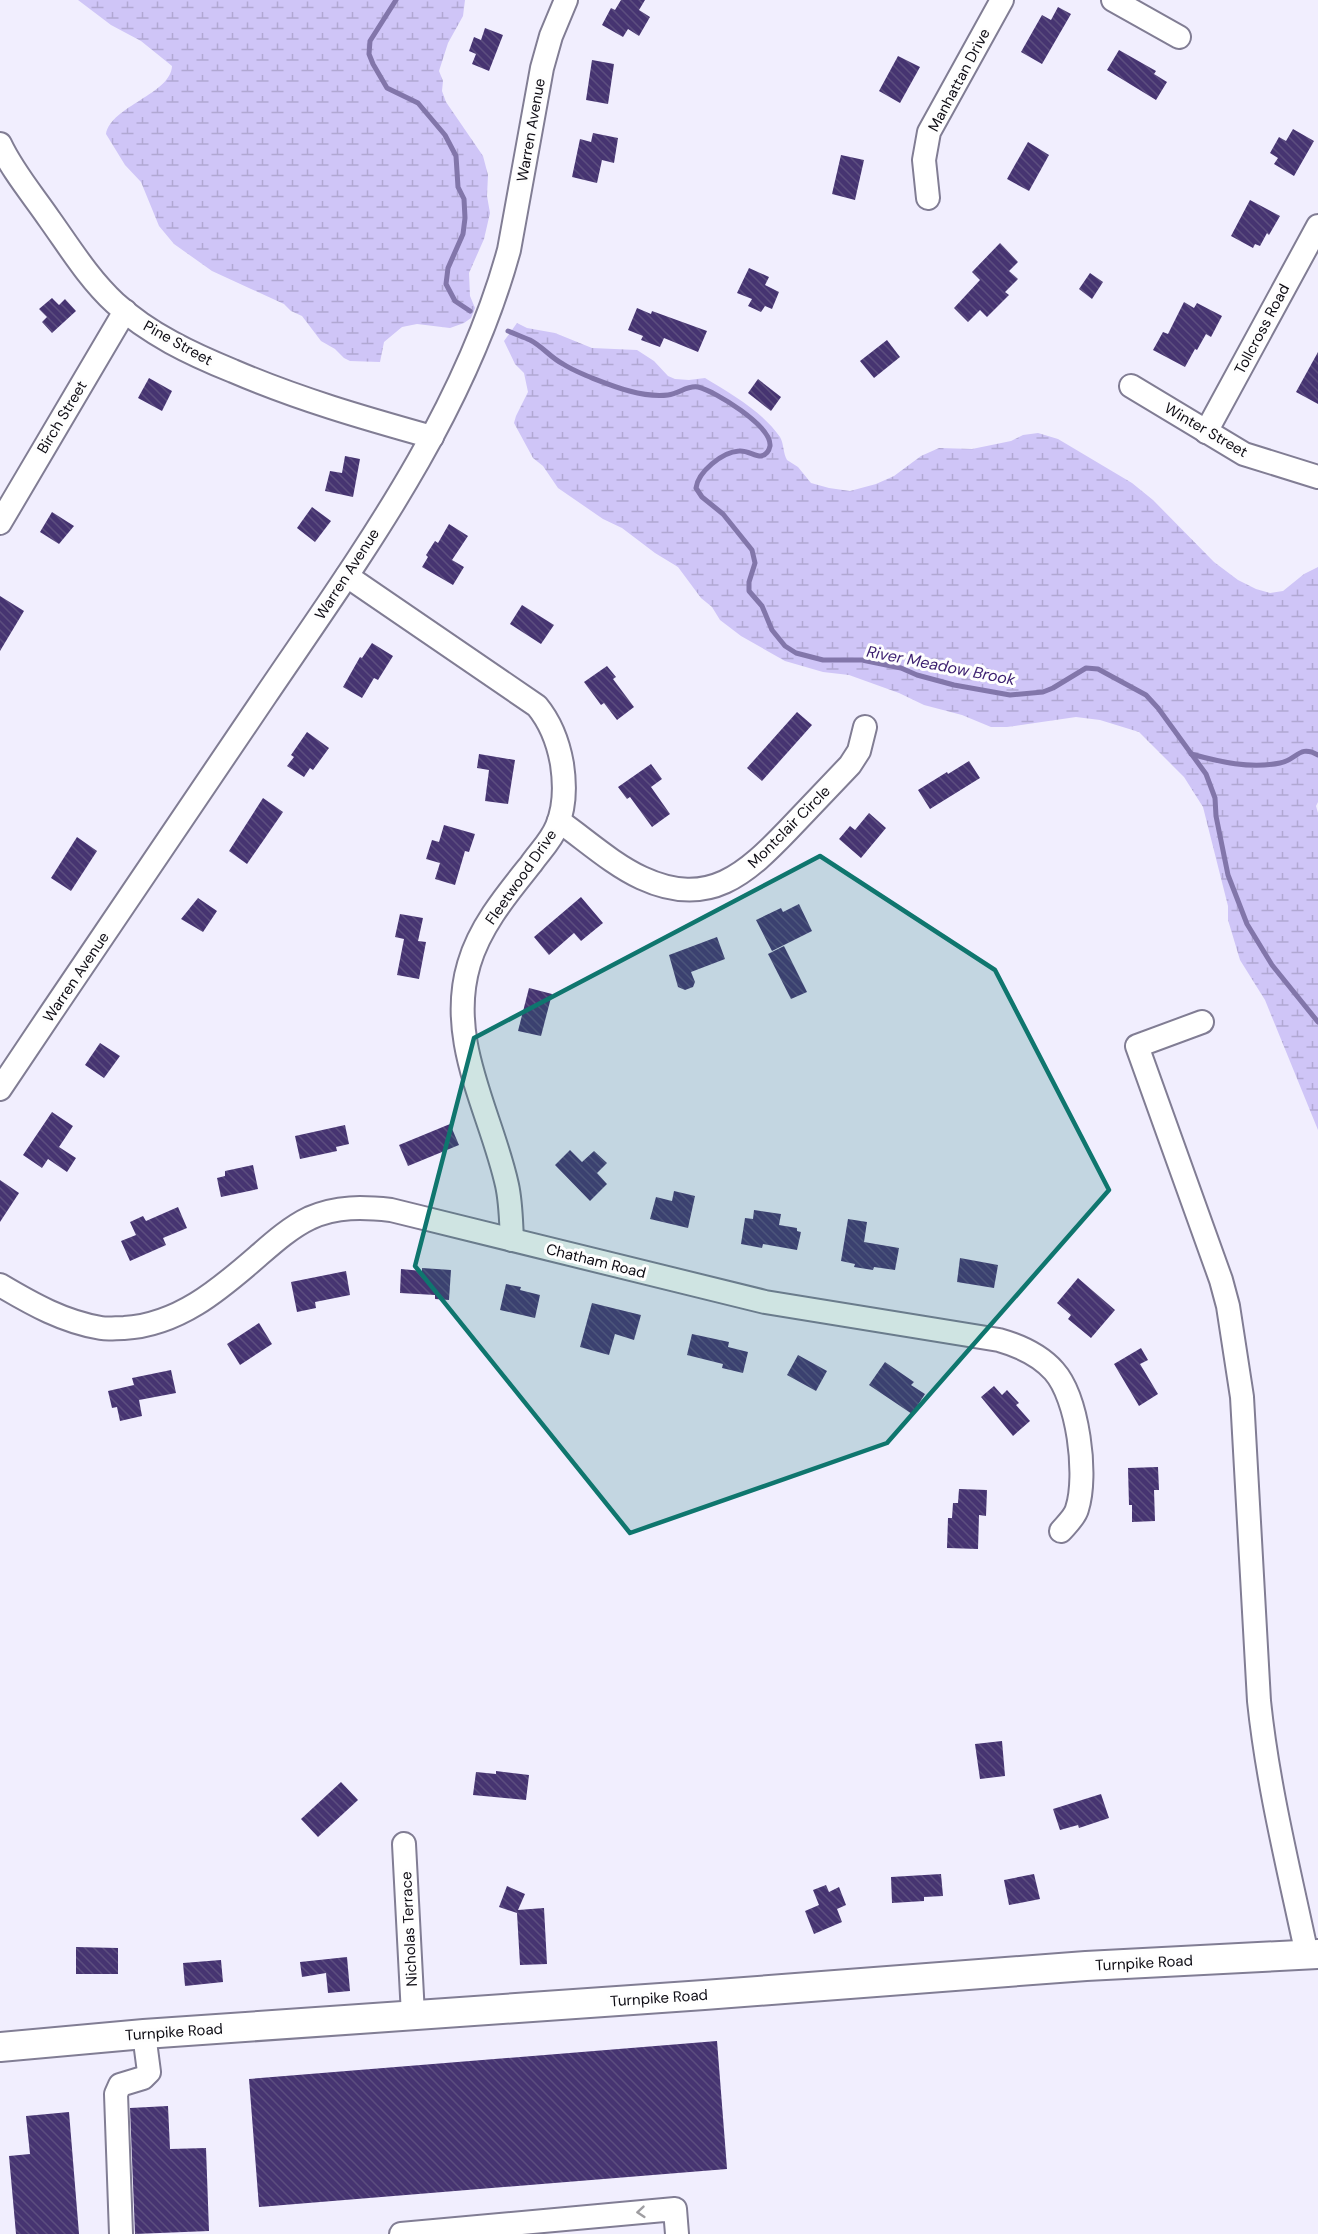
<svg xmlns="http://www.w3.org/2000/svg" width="1318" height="2234" font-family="'DM Sans',sans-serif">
<defs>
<pattern id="wetland-marsh" width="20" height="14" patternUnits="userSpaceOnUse" patternTransform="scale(1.5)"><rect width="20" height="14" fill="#cfc5f7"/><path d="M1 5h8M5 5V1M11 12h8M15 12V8" fill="none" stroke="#b1a8d3"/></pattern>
<pattern id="building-back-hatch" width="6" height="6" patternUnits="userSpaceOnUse" patternTransform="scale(1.5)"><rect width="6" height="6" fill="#463471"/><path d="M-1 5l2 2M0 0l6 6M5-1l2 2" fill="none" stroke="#5c4e7f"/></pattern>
</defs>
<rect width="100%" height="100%" fill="#f1eefe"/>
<g fill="url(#wetland-marsh)">
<path d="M78,0h387l-2,16 -15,27 -9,28 4,10 -1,10 4,11 37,54 5,19 -1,21 3,17 -6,26 -15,34 1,23 5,12 -4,10 -7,5 -14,5 -33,-4 -15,3 -18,15 -4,20 -30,-1 -6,-3 -9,-9 -14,-8 -19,-25 -11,-5 -7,-7 -72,-33 -38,-27 -15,-18 -18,-44 -16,-17 -19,-31c5,-28 65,-40 66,-68l-31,-25 -30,-16z"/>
<path d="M517,323l10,5 28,5 37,15 45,2 17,11 14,15 7,3 14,1 16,-2c26,16 57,33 75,59 4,7 3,16 7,23l11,7 13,16 18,5 21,3 26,-7 18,-8 27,-20 18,-8 33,1 39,-8 12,-6 15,-2 20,6 74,44 21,17 61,62 24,18 18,9 14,4 13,-2 21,-17 14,-7v235l-2,4 2,7v317l-53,-130 -25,-40 -12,-40v-14l-25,-99 -19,-30 -45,-45 -39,-12 -24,-3 -69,10h-16l-29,-12 -38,-10 -25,-12 -50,-18 -26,-3 -38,-11 -44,-25 -21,-16 -8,-13 -11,-9 -23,-31 -23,-14 -33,-25 -19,-9 -45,-31 -15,-22 -10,-8 -19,-35 2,-7 12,-24 -4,-19 -9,-9 -11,-23z"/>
</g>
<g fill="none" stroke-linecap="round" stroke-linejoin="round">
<g stroke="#8276aa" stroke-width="5">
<polyline points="396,0 370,41 369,54 373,64 387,88 418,103 445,135 456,156 458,187 464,199 465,218 463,234 448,268 446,284 455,301 470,311"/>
<path d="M508,331c7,3 15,6 22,9 12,6 21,18 33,24 9,6 20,10 29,14 23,9 51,20 76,17 11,-1 19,-10 30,-8 17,4 74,39 72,59 -1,5 -4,9 -9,10 -7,0 -14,-6 -22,-5 -17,1 -41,21 -43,37l6,9 21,17 29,36 3,13 -6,19v9l13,15 10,24 13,16 11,7 27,7h39l39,8 16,7 37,10 56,10 33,-3 10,-4 33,-20 12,1 48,26 12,13 48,66 9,24 1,18 12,59 19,49 25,41 46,57"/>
<path d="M1191,754c29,8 59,15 89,9 17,-3 19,-19 38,-8"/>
</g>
</g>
<g fill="url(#building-back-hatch)">
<polygon points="621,0 645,0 639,10 650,17 639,36 628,29 623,37 602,25 611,8 615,10"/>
<polygon points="1058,7 1071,14 1042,64 1021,52 1042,15 1051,20"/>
<polygon points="485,28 503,35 489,71 472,64 476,54 469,51 474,37 481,40"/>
<polygon points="1119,50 1156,71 1154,74 1167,82 1156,100 1107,70"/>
<polygon points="898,56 920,67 900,103 879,91"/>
<polygon points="592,60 614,64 608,104 586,100"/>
<polygon points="1293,129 1314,141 1294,176 1274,164 1278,158 1270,153 1279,137 1286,141"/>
<polygon points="593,133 618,138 614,163 602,160 597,183 572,177 580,139 591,142"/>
<polygon points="1028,142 1049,155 1029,191 1007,179"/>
<polygon points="841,155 864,160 855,200 832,194"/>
<polygon points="1250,200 1280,216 1269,235 1267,233 1260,246 1255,244 1253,248 1231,236"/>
<polygon points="1000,243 1018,262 1009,271 1018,279 1005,292 1009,295 987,317 980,310 968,322 954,308 980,280 972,272"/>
<polygon points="749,268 769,277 765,285 779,292 772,309 765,306 761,312 748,306 752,299 737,293"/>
<polygon points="1090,273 1103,282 1092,299 1079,289"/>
<polygon points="52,298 59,305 65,299 76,311 52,333 42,322 47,317 39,309"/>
<polygon points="1184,302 1194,308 1197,303 1222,316 1211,337 1206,334 1197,350 1195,349 1185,367 1153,350 1163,332 1168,334"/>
<polygon points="637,308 651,314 652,311 707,331 698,352 664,338 660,347 641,340 643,336 628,330"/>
<polygon points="887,340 900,357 874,378 860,361"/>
<polygon points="1318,352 1318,404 1296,392"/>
<polygon points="149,378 172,391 162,411 138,398"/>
<polygon points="758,379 781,397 771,411 748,393"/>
<polygon points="345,456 360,459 353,497 325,491 330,471 342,473"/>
<polygon points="312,507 331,521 315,542 297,528"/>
<polygon points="52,512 74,526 59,544 40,532"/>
<polygon points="449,524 468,536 452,560 464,567 453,585 422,567 428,557 426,555 435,541 438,543"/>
<polygon points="0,596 24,611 0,651"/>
<polygon points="522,605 554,625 541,644 510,624"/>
<polygon points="372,643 393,656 378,680 374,678 362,698 343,687 360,657 362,658"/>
<polygon points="607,666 616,677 613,679 634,707 617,720 604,703 601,705 584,682"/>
<polygon points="797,712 812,725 762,781 747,768"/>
<polygon points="307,732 329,748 313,770 310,768 304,777 287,766 294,757 291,755"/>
<polygon points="479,754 515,760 508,804 485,801 489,770 477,768"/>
<polygon points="969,761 980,778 930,809 918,790 947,772 948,774"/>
<polygon points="651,764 662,779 651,787 670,814 652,827 630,797 627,799 618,787"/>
<polygon points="263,798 283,812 247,864 229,851"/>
<polygon points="869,813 886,828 861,858 839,839 850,826 855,830"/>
<polygon points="444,825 475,834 469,852 465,851 455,885 435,879 440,863 426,859 432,840 439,842"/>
<polygon points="77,837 97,851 71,891 51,878"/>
<polygon points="581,897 603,923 581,941 574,933 549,955 534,937"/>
<polygon points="198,898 217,911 203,932 181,919"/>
<polygon points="799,904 812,931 772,951 756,920 781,908 783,912"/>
<polygon points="400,914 423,918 418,941 426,942 419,979 397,975 404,939 395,937"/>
<polygon points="717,937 725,959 691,972 695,982 693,987 685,990 678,987 669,955"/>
<polygon points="784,946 807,992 791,999 768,954"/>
<polygon points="529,988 552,994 541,1036 518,1031"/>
<polygon points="100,1043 120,1056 104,1078 85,1065"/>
<polygon points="52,1112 73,1126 59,1147 76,1158 67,1172 48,1159 42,1168 23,1155"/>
<polygon points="450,1124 459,1145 408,1166 399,1145"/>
<polygon points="345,1125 349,1144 336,1147 337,1151 300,1159 295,1136"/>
<polygon points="570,1150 582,1162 594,1151 607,1163 597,1173 607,1184 590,1201 555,1165"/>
<polygon points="253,1165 258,1189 221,1197 217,1178 225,1176 225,1171"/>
<polygon points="0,1180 19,1193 0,1222"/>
<polygon points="674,1191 695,1196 688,1228 650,1219 656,1197 672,1201"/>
<polygon points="178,1207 187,1228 163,1238 166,1245 130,1261 121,1241 136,1235 130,1222 143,1216 146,1221"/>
<polygon points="754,1210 781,1214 779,1225 797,1228 797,1231 801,1232 797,1250 763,1244 762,1248 741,1244 745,1218 753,1219"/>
<polygon points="848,1219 867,1222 864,1242 899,1248 895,1270 874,1267 873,1270 854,1267 855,1264 841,1261"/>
<polygon points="960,1258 998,1265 994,1288 957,1282"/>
<polygon points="422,1268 451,1270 449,1300 435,1299 435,1295 400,1293 401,1269 422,1271"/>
<polygon points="346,1271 350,1295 315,1302 316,1308 297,1312 291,1282"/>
<polygon points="1078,1278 1115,1310 1091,1338 1068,1319 1071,1315 1057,1303"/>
<polygon points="506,1284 521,1287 520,1290 540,1295 535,1318 500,1310"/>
<polygon points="592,1303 641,1315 634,1340 615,1334 609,1355 580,1347"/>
<polygon points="259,1323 272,1344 240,1365 227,1344"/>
<polygon points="692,1334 729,1342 728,1347 748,1352 743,1373 722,1368 723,1364 687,1355"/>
<polygon points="1141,1348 1148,1360 1140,1364 1158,1394 1139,1406 1114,1364"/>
<polygon points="798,1355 827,1371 816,1391 787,1375"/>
<polygon points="885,1362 914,1382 911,1385 925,1394 912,1414 869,1385"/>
<polygon points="171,1370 176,1393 139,1400 142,1416 120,1421 117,1407 112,1408 108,1391 134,1385 132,1378"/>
<polygon points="994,1386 1002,1395 1007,1390 1019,1403 1016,1405 1030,1421 1013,1436 981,1397"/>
<polygon points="1158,1467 1159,1490 1154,1490 1155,1521 1132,1522 1132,1505 1129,1505 1128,1468"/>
<polygon points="959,1489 987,1490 986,1516 979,1515 978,1549 947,1548 948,1518 952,1518 953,1503 958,1503"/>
<polygon points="1002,1741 1005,1776 980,1779 975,1744"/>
<polygon points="496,1771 529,1775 526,1800 473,1795 476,1772 496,1774"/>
<polygon points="341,1782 358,1800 318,1837 301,1819"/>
<polygon points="1101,1794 1109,1818 1079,1828 1078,1825 1060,1830 1053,1809"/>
<polygon points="941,1874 943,1896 924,1897 924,1901 892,1903 891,1877"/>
<polygon points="1034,1874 1040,1899 1009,1905 1004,1880"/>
<polygon points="826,1885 829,1892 839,1887 846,1905 837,1909 842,1922 814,1934 805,1911 819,1905 813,1890"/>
<polygon points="507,1886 525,1894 518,1910 544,1908 547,1964 520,1965 517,1913 499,1907"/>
<polygon points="76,1947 118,1948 118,1974 76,1974"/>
<polygon points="347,1957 350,1991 328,1993 326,1973 302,1977 300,1962"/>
<polygon points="221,1960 223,1982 185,1986 183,1963"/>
<polygon points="717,2041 727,2169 259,2207 249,2079"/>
<polygon points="168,2106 170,2149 206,2148 209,2231 135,2234 130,2108"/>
<polygon points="69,2112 79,2234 16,2234 9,2156 30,2154 26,2116"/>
</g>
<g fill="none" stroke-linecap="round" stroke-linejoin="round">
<g stroke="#817d94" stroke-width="26">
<g id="minor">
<polyline points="1113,0 1179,37"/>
<path d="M0,144c13,28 33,51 50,76 20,28 39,59 65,83 34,31 76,51 118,68 65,28 131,47 199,66"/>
<polyline points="928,198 924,160 929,132 1002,0"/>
<polyline points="1131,386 1244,454 1318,477"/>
<polyline points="1206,432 1318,226"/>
<polyline points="0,523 125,311"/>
<path d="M347,576l190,130c14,17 21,35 25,58 3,20 3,43 -5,62 -6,15 -17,25 -26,38 -24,30 -51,62 -62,100 -23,77 22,148 38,221 4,18 4,37 5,55"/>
<path d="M559,821c27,19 53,43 83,57 67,31 104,-4 148,-50 20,-21 40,-42 60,-63l9,-14 6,-24"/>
<path d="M1202,1022l-65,24 84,234 7,26 14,91 17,304c9,86 30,169 48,254"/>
<path d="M0,1089c88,-132 178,-263 266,-394 95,-140 198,-280 243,-445l33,-182 9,-32 15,-36"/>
<path d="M0,1285c32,19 64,37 101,43 7,1 15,0 23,0 54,-3 95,-38 134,-72 16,-14 33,-29 52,-38 27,-12 53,-11 81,-8l374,92 234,38c21,6 41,15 55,31 24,27 34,104 23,138 -2,8 -11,16 -16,22"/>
<polyline points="404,1844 413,2015"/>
<polyline points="121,2234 116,2094 120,2085 143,2078 149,2072 144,2034"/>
<polyline points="401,2234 675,2209 677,2234"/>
</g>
</g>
<g stroke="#817d94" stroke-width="32">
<polyline id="major" points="0,2047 144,2034 704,1995 1086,1966 1318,1954"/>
</g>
<use href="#minor" stroke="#fff" stroke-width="22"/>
<use href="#major" stroke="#fff" stroke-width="28"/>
</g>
<defs><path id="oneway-chevron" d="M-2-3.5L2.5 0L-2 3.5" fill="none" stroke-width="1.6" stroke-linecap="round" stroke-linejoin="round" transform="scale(1.5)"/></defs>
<use stroke="#9e9da1" href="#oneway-chevron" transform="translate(641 2212) rotate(175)"/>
<path fill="#0f766e" fill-opacity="0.2" stroke="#0f766e" stroke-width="4.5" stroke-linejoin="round" d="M820,856l175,114 114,220 -222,253 -257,90 -215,-267 59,-228z"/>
<g text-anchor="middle" stroke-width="6" stroke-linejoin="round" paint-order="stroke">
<g font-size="15" fill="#0d0b13" stroke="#fefefe">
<text transform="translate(959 80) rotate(-62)" y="5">Manhattan Drive</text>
<text transform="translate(531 130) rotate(-80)" y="5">Warren Avenue</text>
<text transform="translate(1262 329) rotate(-62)" y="5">Tollcross Road</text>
<text transform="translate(178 343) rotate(29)" y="5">Pine Street</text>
<text transform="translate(62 417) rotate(-59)" y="5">Birch Street</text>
<text transform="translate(1206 430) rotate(30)" y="5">Winter Street</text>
<text transform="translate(347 574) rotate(-57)" y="5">Warren Avenue</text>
<text transform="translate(789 827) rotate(-45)" y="5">Montclair Circle</text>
<text transform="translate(521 877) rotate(-55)" y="5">Fleetwood Drive</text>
<text transform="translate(76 977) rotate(-56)" y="5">Warren Avenue</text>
<text transform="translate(596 1261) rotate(14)" y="5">Chatham Road</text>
<text transform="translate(409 1929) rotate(-93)" y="5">Nicholas Terrace</text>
<text transform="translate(1144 1963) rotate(-3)" y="5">Turnpike Road</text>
<text transform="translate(659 1998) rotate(-4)" y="5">Turnpike Road</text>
<text transform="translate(174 2032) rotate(-4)" y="5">Turnpike Road</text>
</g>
<g font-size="16" font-style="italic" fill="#3b1e6f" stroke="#fefefe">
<text transform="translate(941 665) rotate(11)" y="6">River Meadow Brook</text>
</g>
</g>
</svg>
